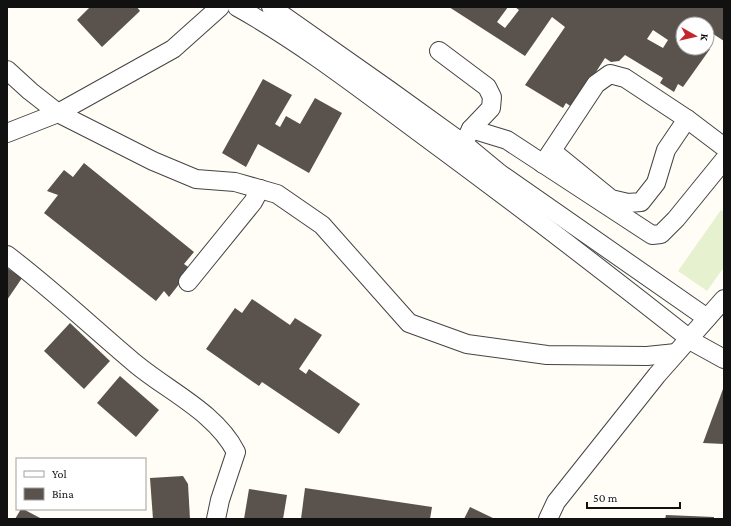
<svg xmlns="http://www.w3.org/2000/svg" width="731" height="526" font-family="'Crimson Pro',serif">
<rect width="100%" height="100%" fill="#fffdf5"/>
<polygon fill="#e6f2cf" points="721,210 724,212 724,267 707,291 678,271"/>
<g fill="#5a524d" fill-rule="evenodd">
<polygon points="90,7 137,7 140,11 102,47 77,20"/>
<path d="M449,7h59l-11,15 8,6 14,-18 -4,-3h209v34l-17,-11v-6h-10l-4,-2 -2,2h-8v24h24v-1l3,2 -27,38 -5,-3 -4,8 -14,-9 3,-5 -38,-23 -6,6 -8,1 -6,-4 -24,37 -5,15 -10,-7 -3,5 -38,-23 40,-58 -13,-10 -27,39zM653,30l15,10 -5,8 -16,-9z"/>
<polygon points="263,79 292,95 275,124 280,127 286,116 300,124 315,98 342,113 309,173 258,144 246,167 222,153"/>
<polygon points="84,163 194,252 184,264 191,269 169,297 164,291 156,301 44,213 58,195 47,191 64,170 73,177"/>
<polygon points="7,268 22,278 7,300"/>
<polygon points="252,299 290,325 295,318 322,335 299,369 306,374 309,369 360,404 339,434 262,382 259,386 206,349 235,308 242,313"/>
<polygon points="70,323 110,361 84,389 44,351"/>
<polygon points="120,376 159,410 136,437 97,403"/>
<polygon points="723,389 724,444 703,443"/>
<polygon points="183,476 188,484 190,519 153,519 150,478"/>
<polygon points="305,488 432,507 430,519 301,519"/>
<polygon points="249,489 287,495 283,519 244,519"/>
<polygon points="470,507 495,519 464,519"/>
<polygon points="21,509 23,509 42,519 15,519"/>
<polygon points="666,515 714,517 714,519 665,519"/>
</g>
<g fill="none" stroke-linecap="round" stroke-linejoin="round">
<g stroke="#444" stroke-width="20">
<g id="minor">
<path d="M237,7c63,35 121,80 179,123 95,70 188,141 279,213l29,16"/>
<polyline points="271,7 389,90 464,144 499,173 707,318"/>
<polyline points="439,51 487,87 492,97 491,108 471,129 466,139"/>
<polyline points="7,70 30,91 58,113 153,161 196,179 235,182 277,194 322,225 409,323 467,344 547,355 647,356 676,353"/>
<polyline points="471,129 507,140 652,235 661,234 676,219 724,160"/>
<polyline points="7,133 58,113 173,49 220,7"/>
<polyline points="552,151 611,199 628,203 641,202 656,183 666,150 687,119"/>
<polyline points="543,164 596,84 610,74 625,78 687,119 724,147"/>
<path d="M7,255c45,34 86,73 130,110 33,27 79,48 99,87l-16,48 -4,19"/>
<polyline points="188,282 253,202 260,189"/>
<polyline points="548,519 556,502 657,375 724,299"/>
</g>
</g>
<use href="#minor" stroke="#fff" stroke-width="18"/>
</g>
<rect width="731" height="526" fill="none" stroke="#111111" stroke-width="16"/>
<rect x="16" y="458" width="130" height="52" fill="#ffffff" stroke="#a0a0a0"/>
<rect x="24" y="471" width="20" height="6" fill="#ffffff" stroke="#a0a0a0"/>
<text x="52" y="478" font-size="12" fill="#111111">Yol</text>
<rect x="24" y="488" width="20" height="12" fill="#5a524d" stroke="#a0a0a0"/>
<text x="52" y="498" font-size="12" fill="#111111">Bina</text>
<g transform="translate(695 36) rotate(98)"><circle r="19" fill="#ffffff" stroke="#a0a0a0"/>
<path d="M0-3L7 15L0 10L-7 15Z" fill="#c4262e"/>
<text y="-6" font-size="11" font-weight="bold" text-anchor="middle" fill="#111111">K</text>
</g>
<path d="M587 502v6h93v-6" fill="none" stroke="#111111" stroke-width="2"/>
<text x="593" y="502" font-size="12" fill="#111111" stroke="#ffffff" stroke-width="3" paint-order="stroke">50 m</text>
</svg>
